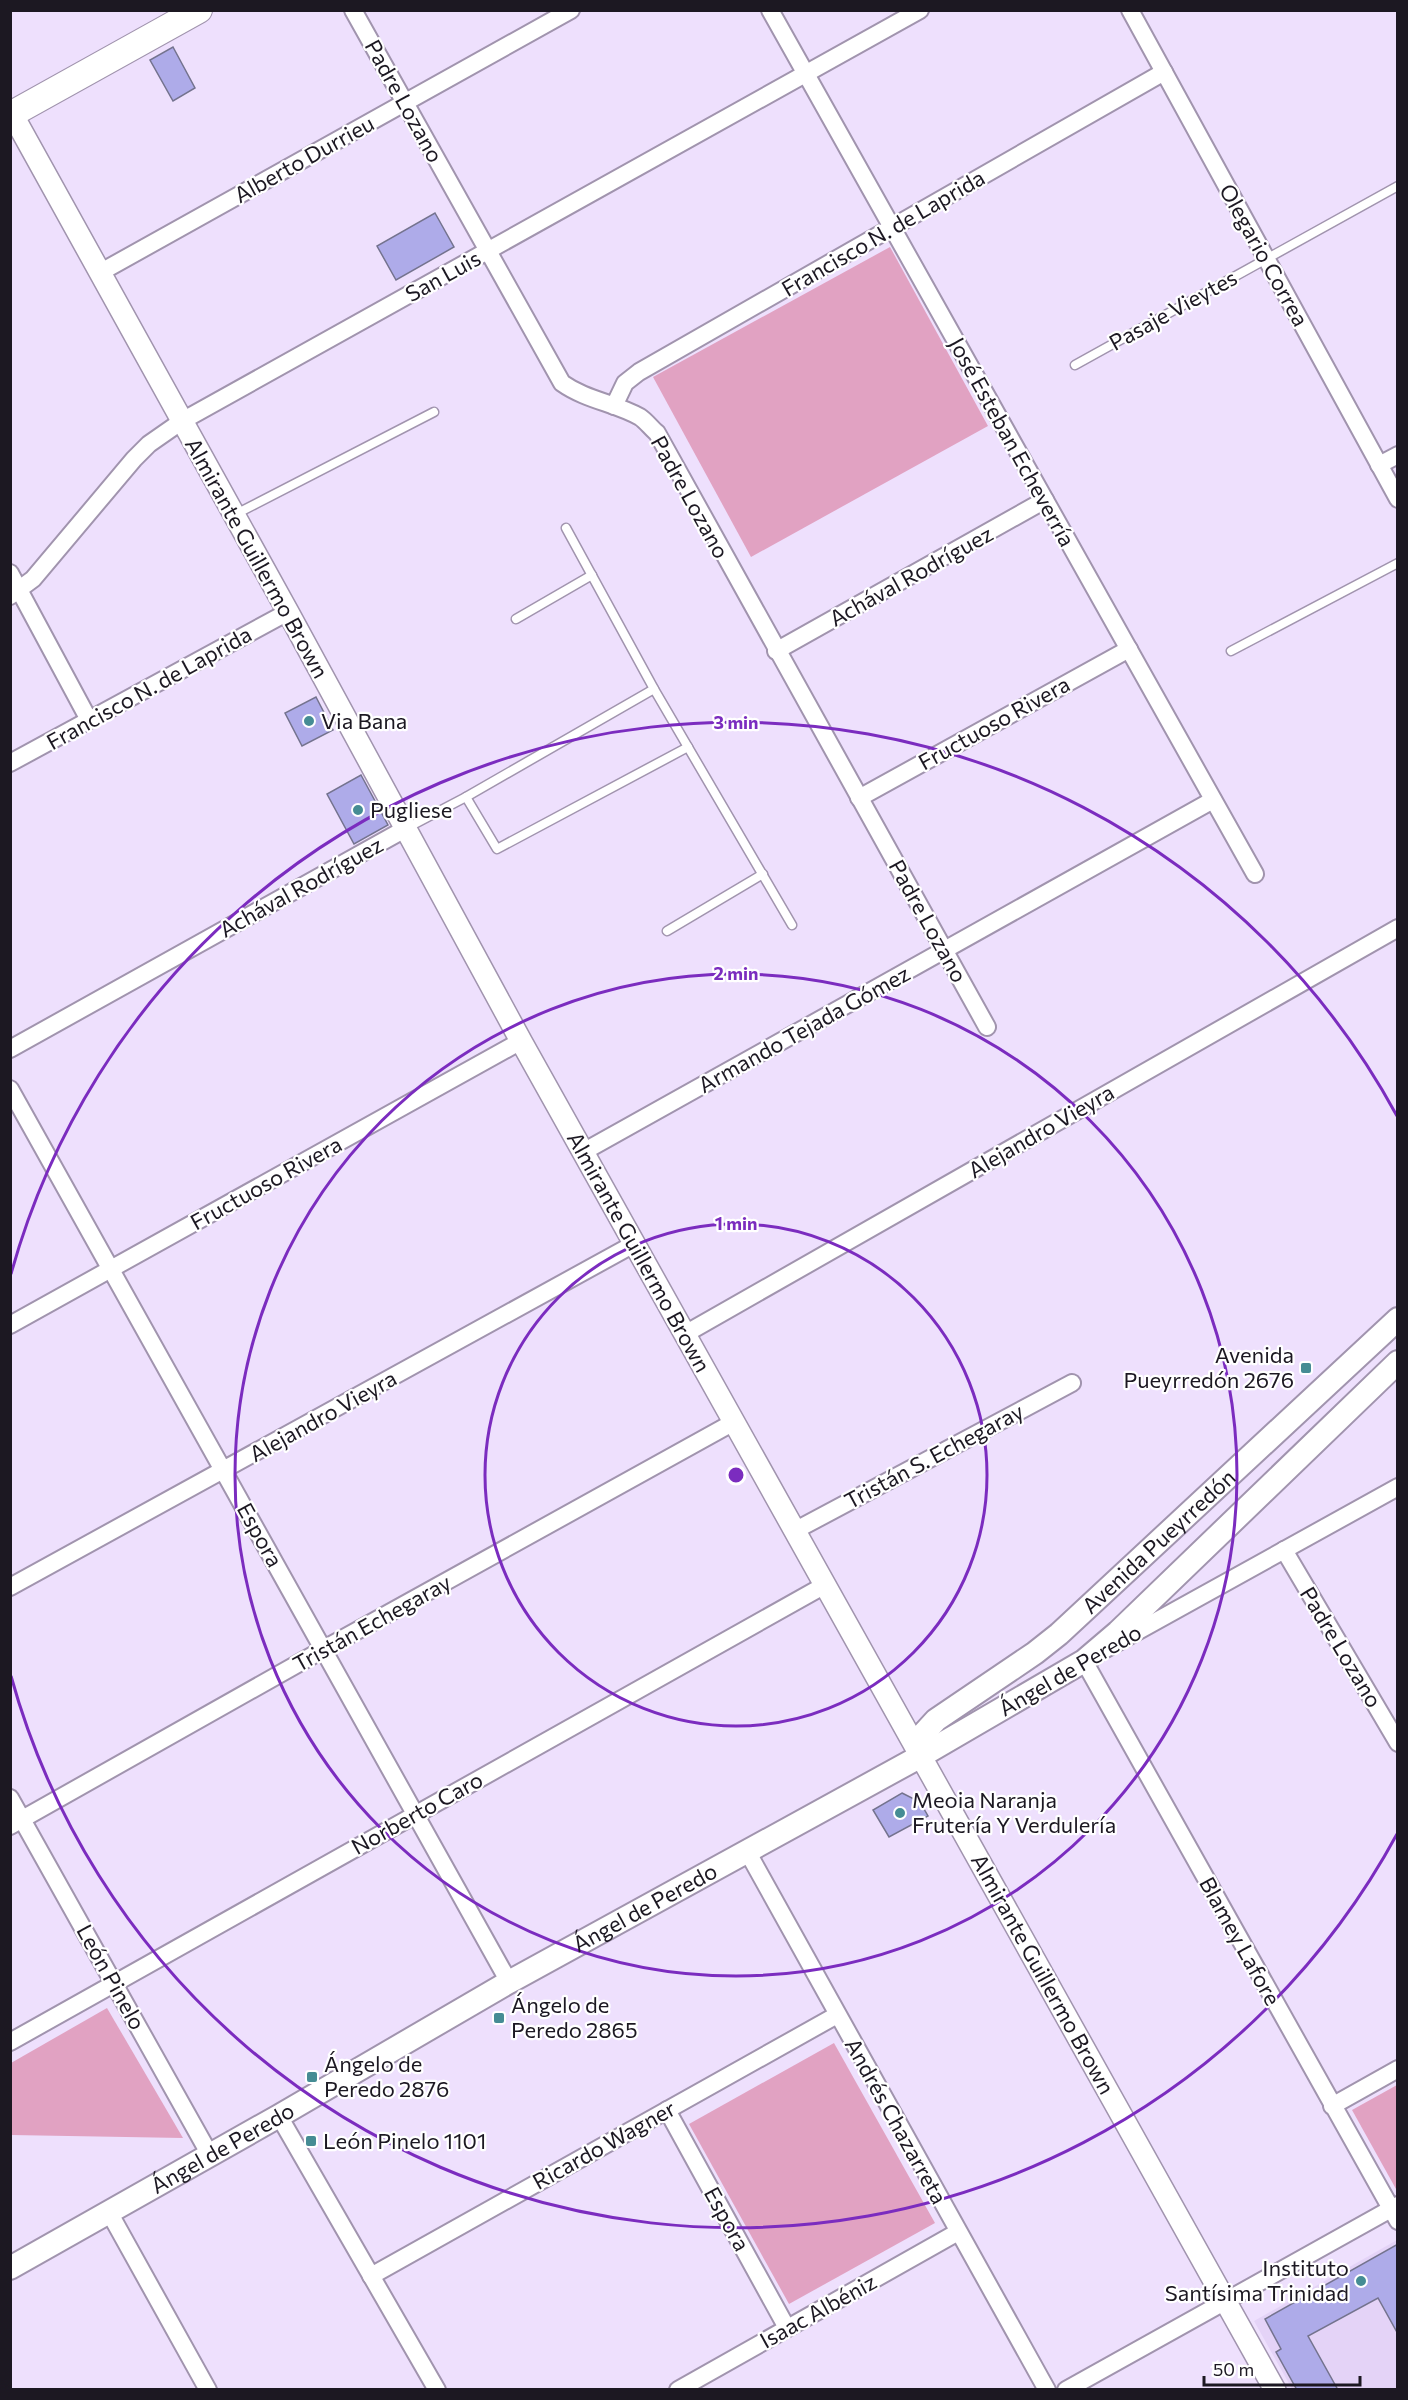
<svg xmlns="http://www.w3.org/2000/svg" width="1408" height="2400" font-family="Commissioner,sans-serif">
<rect width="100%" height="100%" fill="#eee0fd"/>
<polygon fill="#e4d3f7" points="1397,2240 1397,2389 1292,2389 1254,2321"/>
<g fill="#e1a2c2">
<polygon points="890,247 988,426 751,557 653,377"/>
<polygon points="107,2008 183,2138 11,2135 11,2063"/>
<polygon points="834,2043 935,2223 789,2304 689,2124"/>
<polygon points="1397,2085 1398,2188 1396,2189 1352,2110"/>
</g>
<g fill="#aeabe9" stroke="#74738e" stroke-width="1.5">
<polygon points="173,47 195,88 173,101 150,60"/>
<polygon points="435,213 454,247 396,280 377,246"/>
<polygon points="316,697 333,730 302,746 285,713"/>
<polygon points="361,775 388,825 354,844 327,794"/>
<polygon points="902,1793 920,1802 928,1816 889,1837 873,1810"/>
<polygon points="1398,2244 1398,2334 1378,2298 1308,2336 1338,2390 1297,2390 1276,2352 1281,2349 1265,2319"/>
</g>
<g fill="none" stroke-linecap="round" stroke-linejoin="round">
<g stroke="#a194ae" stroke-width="11">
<g id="service">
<polyline points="1075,365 1398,186"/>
<polyline points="234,515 434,412"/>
<polyline points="566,528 654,689 792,925"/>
<polyline points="516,619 592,575"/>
<polyline points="1231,651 1398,563"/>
<polyline points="466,797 497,849 688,747"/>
<polyline points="405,829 466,797 654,689"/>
<polyline points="667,931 763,874"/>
</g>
</g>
<g stroke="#a194ae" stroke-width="20">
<g id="minor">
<path d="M353,10l209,373c24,17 53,20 78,34 6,4 11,11 17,16l330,594"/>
<polyline points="770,10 1255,874"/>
<polyline points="1130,10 1398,499"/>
<polyline points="101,272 571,10"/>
<polyline points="614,406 625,383 639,372 1164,72"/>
<polyline points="1379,465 1398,455"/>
<polyline points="10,573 89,720"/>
<polyline points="10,596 33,579 134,459 149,444 182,421 920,10"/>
<polyline points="776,651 1045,500"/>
<polyline points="10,763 288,612"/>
<polyline points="859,798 1129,649"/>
<polyline points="10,1049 405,829"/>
<polyline points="10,1089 509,1982"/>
<polyline points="583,1152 1213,800"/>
<polyline points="10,1325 521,1041"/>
<polyline points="685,1334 1398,928"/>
<polyline points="1398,1487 1084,1661 1398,2221"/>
<polyline points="796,1530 1072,1383"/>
<polyline points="1284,1550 1398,1743"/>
<polyline points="10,1587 634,1244"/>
<polyline points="10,1798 210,2155"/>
<polyline points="10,1826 324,1649 734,1422"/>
<polyline points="747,1851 1047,2390"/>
<polyline points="10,2042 825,1585"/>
<polyline points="1332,2106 1398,2069"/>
<polyline points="667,2110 787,2328"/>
<polyline points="279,2116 437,2390"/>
<polyline points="109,2212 208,2390"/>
<polyline points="371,2276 837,2015"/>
<polyline points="678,2390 958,2232"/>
<polyline points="1066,2390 1398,2205"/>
</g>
</g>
<g stroke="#a194ae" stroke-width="24">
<polyline id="tertiary" points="10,110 288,612 521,1041 1275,2390"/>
</g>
<g stroke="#a194ae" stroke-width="26">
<g id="secondary">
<path id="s1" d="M921,1756l3,-23 12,-13 99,-67 24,-19 339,-315"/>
<path id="s2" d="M10,2268l269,-152 230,-134 412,-226 163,-95 34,-29 280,-270"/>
</g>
</g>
<g stroke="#a194ae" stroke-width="28">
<polyline id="primary" points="10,115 199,10"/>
</g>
<use href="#service" stroke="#fff" stroke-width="8"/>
<use href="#minor" stroke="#fff" stroke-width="16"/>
<use href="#tertiary" stroke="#fff" stroke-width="21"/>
<use href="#secondary" stroke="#fff" stroke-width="22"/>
<use href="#primary" stroke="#fff" stroke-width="26"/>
</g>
<g fill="none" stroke="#7b2cbf" stroke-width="3">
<circle cx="736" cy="1475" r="251"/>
<circle cx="736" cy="1475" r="501"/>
<path d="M1397 1834A752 752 0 0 1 11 1676M11 1274A752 752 0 0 1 1397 1116"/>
</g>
<g fill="#458c94" stroke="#fff" stroke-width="2">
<circle cx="309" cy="721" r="6"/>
<circle cx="358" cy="810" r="6"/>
<rect x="1300" y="1362" width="12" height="12" rx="3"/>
<circle cx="900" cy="1813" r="6"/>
<rect x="493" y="2012" width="12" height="12" rx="3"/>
<rect x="306" y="2071" width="12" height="12" rx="3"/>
<rect x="305" y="2135" width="12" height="12" rx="3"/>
<circle cx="1361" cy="2281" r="6"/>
</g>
<g text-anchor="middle" stroke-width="4.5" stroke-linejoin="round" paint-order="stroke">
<g font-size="22" fill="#1c1822" stroke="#fff">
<text transform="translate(404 101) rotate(61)" y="8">Padre Lozano</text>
<text transform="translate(304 159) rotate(-29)" y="8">Alberto Durrieu</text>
<text transform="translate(883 233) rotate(-30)" y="8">Francisco N. de Laprida</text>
<text transform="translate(1264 255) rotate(61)" y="8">Olegario Correa</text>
<text transform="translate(443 276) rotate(-29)" y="8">San Luis</text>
<text transform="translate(1173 310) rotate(-29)" y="8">Pasaje Vieytes</text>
<text transform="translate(1012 442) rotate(61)" y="8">José Esteban Echeverría</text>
<text transform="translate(690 497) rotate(61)" y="8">Padre Lozano</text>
<text transform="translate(257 558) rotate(61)" y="8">Almirante Guillermo Brown</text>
<text transform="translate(911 576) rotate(-29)" y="8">Achával Rodríguez</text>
<text transform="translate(149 688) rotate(-29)" y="8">Francisco N. de Laprida</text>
<text transform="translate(994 723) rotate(-29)" y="8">Fructuoso Rivera</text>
<text transform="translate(301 887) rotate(-29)" y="8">Achával Rodríguez</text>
<text transform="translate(928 921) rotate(61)" y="8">Padre Lozano</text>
<text transform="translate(804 1029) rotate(-29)" y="8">Armando Tejada Gómez</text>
<text transform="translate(1041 1131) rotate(-30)" y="8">Alejandro Vieyra</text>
<text transform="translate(266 1183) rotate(-29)" y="8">Fructuoso Rivera</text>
<text transform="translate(639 1252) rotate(61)" y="8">Almirante Guillermo Brown</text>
<text transform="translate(323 1416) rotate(-29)" y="8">Alejandro Vieyra</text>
<text transform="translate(934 1456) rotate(-28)" y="8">Tristán S. Echegaray</text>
<text transform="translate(260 1535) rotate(61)" y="8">Espora</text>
<text dy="8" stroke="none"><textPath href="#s1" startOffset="327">Avenida Pueyrredón</textPath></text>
<text transform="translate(372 1623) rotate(-29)" y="8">Tristán Echegaray</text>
<text transform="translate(1341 1647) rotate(59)" y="8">Padre Lozano</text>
<text transform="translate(1070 1670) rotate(-30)" y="8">Ángel de Peredo</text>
<text transform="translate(417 1813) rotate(-29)" y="8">Norberto Caro</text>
<text dy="8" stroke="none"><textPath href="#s2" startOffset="730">Ángel de Peredo</textPath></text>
<text transform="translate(1240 1941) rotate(61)" y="8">Blamey Lafore</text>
<text transform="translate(1043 1974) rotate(61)" y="8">Almirante Guillermo Brown</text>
<text transform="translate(111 1977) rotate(61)" y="8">León Pinelo</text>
<text transform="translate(896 2121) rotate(61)" y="8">Andrés Chazarreta</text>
<text transform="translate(604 2145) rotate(-29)" y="8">Ricardo Wagner</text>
<text dy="8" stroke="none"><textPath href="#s2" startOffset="244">Ángel de Peredo</textPath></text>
<text transform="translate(727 2219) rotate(61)" y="8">Espora</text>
<text transform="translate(818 2311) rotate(-29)" y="8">Isaac Albéniz</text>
</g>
<g font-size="22" fill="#1c1822" stroke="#fff" text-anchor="start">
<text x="321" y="729">Via Bana</text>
<text x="370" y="818">Pugliese</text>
<text x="1294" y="1363" text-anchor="end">Avenida<tspan x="1294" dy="25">Pueyrredón 2676</tspan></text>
<text x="912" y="1808">Meoia Naranja<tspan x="912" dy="25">Frutería Y Verdulería</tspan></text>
<text x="511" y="2013">Ángelo de<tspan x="511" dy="25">Peredo 2865</tspan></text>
<text x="324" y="2072">Ángelo de<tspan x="324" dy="25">Peredo 2876</tspan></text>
<text x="323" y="2149">León Pinelo 1101</text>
<text x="1349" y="2276" text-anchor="end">Instituto<tspan x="1349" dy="25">Santísima Trinidad</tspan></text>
</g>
</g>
<circle cx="736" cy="1475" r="9" fill="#7b2cbf" stroke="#fff" stroke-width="3"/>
<g font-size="18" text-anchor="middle" font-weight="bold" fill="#7b2cbf" stroke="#fff" stroke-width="4.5" stroke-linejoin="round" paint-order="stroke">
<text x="736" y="729">3 min</text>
<text x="736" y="980">2 min</text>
<text x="736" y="1230">1 min</text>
</g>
<rect width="1408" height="2400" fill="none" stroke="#1c1822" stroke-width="24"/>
<path d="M1204 2376v9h156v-9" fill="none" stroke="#1c1822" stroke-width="3"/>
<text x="1213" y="2376" font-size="18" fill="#1c1822" stroke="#ffffff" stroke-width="4.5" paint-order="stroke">50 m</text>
</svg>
